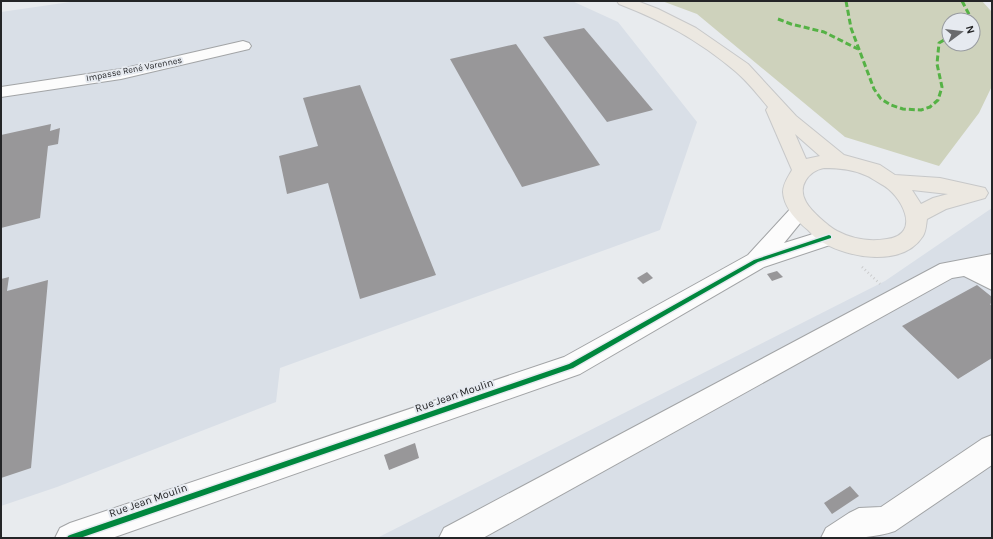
<svg xmlns="http://www.w3.org/2000/svg" width="993" height="539" font-family="Karla,sans-serif">
<rect width="100%" height="100%" fill="#e8ebee"/>
<g fill="#d9dfe7">
<polygon points="69,1 572,1 618,22 697,122 660,230 280,368 276,402 57,487 1,506 1,12 70,2"/>
<polygon points="992,208 992,538 377,538 885,281"/>
</g>
<path fill="#ced2bc" fill-rule="evenodd" d="M662,1h320l10,11v74l-13,27 -40,53 -94,-29 -148,-123zM949,20h24v24h-24z"/>
<g fill="#989799">
<polygon points="584,28 653,110 607,122 543,37"/>
<polygon points="516,44 600,165 522,187 450,59"/>
<polygon points="360,85 436,275 360,299 328,183 287,194 279,156 318,146 303,98"/>
<polygon points="51,124 50,131 60,128 58,144 48,146 40,218 1,228 1,135"/>
<polygon points="777,271 783,277 772,281 767,274"/>
<polygon points="647,272 653,278 643,284 637,278"/>
<polygon points="9,277 7,291 48,280 31,468 1,478 1,279"/>
<polygon points="977,285 992,297 992,303 990,304 992,306 992,358 958,379 902,326"/>
<polygon points="415,443 419,458 389,470 384,455"/>
<polygon points="850,486 859,496 832,514 824,503"/>
</g>
<g fill="none" stroke-linecap="round" stroke-linejoin="round">
<g stroke="#a2a4a6" stroke-width="2">
<g id="minor">
<polygon points="243,41 249,43 251,46 249,49 121,79 1,97 1,87 121,69"/>
<polygon points="800,203 807,206 810,211 784,243 829,229 836,231 840,237 836,243 764,267 580,374 112,538 55,538 60,528 70,523 564,357 748,255 793,206"/>
<polygon points="992,254 992,290 964,276 952,278 483,538 439,538 444,528 940,264"/>
<path d="M992,435v30l-97,66c-23,8 -49,7 -74,7l5,-10 23,-15 10,-5 22,-1 101,-68z"/>
</g>
</g>
<g stroke="#c7c8c9" stroke-width="2">
<path id="major" d="M617,1h20l21,8 38,19 52,36 48,52 48,39 36,10 15,10 45,3 45,10 3,5 -3,5 -39,11 -19,10c-1,6 -1,12 -4,17 -20,32 -75,22 -101,6 -6,-3 -10,-8 -14,-12 -11,-9 -24,-22 -25,-38 0,-8 5,-15 9,-22l-26,-60 2,-3c-10,-12 -21,-26 -33,-36 -37,-31 -72,-50 -116,-67zM795,134l25,22 -14,3zM824,168c14,0 28,1 41,7 6,2 10,6 16,9 20,10 42,50 6,55 -17,3 -35,0 -50,-8 -9,-5 -26,-20 -31,-29 -9,-15 2,-31 18,-34zM912,190l36,4 -15,4 -12,6z"/>
</g>
<polyline stroke="#cacbcc" stroke-width="2.5" stroke-dasharray="1 3" stroke-linecap="butt" points="862,267 880,284"/>
<use href="#minor" fill="#fcfcfc" fill-rule="evenodd"/>
<use href="#major" fill="#ece8e1" fill-rule="evenodd"/>
<g stroke="#55b245" stroke-width="3" stroke-dasharray="6 3" stroke-linecap="butt">
<polyline points="846,1 851,28 874,89 881,99 891,105 903,109 921,110 930,107 938,100 942,87 937,64 939,43 949,37"/>
<polyline points="962,1 972,20"/>
<polyline points="778,19 791,24 824,32 858,49"/>
</g>
<g stroke="#e6eaf0" stroke-width="3">
<polygon id="cycleway" points="829,235 831,236 831,238 758,262 573,368 80,538 67,538 68,536 70,535 569,364 754,260"/>
</g>
<use href="#cycleway" fill="#00873e" fill-rule="evenodd"/>
</g>
<g text-anchor="middle" stroke-width="4" stroke-linejoin="round" paint-order="stroke">
<g font-size="9" fill="#242527" stroke="#e6eaf0">
<text transform="translate(134 69) rotate(-11)" y="3">Impasse René Varennes</text>
</g>
<g font-size="11" fill="#242527" stroke="#e6eaf0">
<text transform="translate(454 395) rotate(-19)" y="4">Rue Jean Moulin</text>
<text transform="translate(148 500) rotate(-19)" y="4">Rue Jean Moulin</text>
</g>
</g>
<rect width="993" height="539" fill="none" stroke="#242527" stroke-width="4"/>
<g transform="translate(961 32) rotate(75)"><circle r="19" fill="#e6eaf0" stroke="#989ba0"/>
<path d="M0-3L7 15L0 10L-7 15Z" fill="#696a6d"/>
<text y="-6" font-size="11" font-weight="bold" text-anchor="middle" fill="#242527">N</text>
</g>
</svg>
